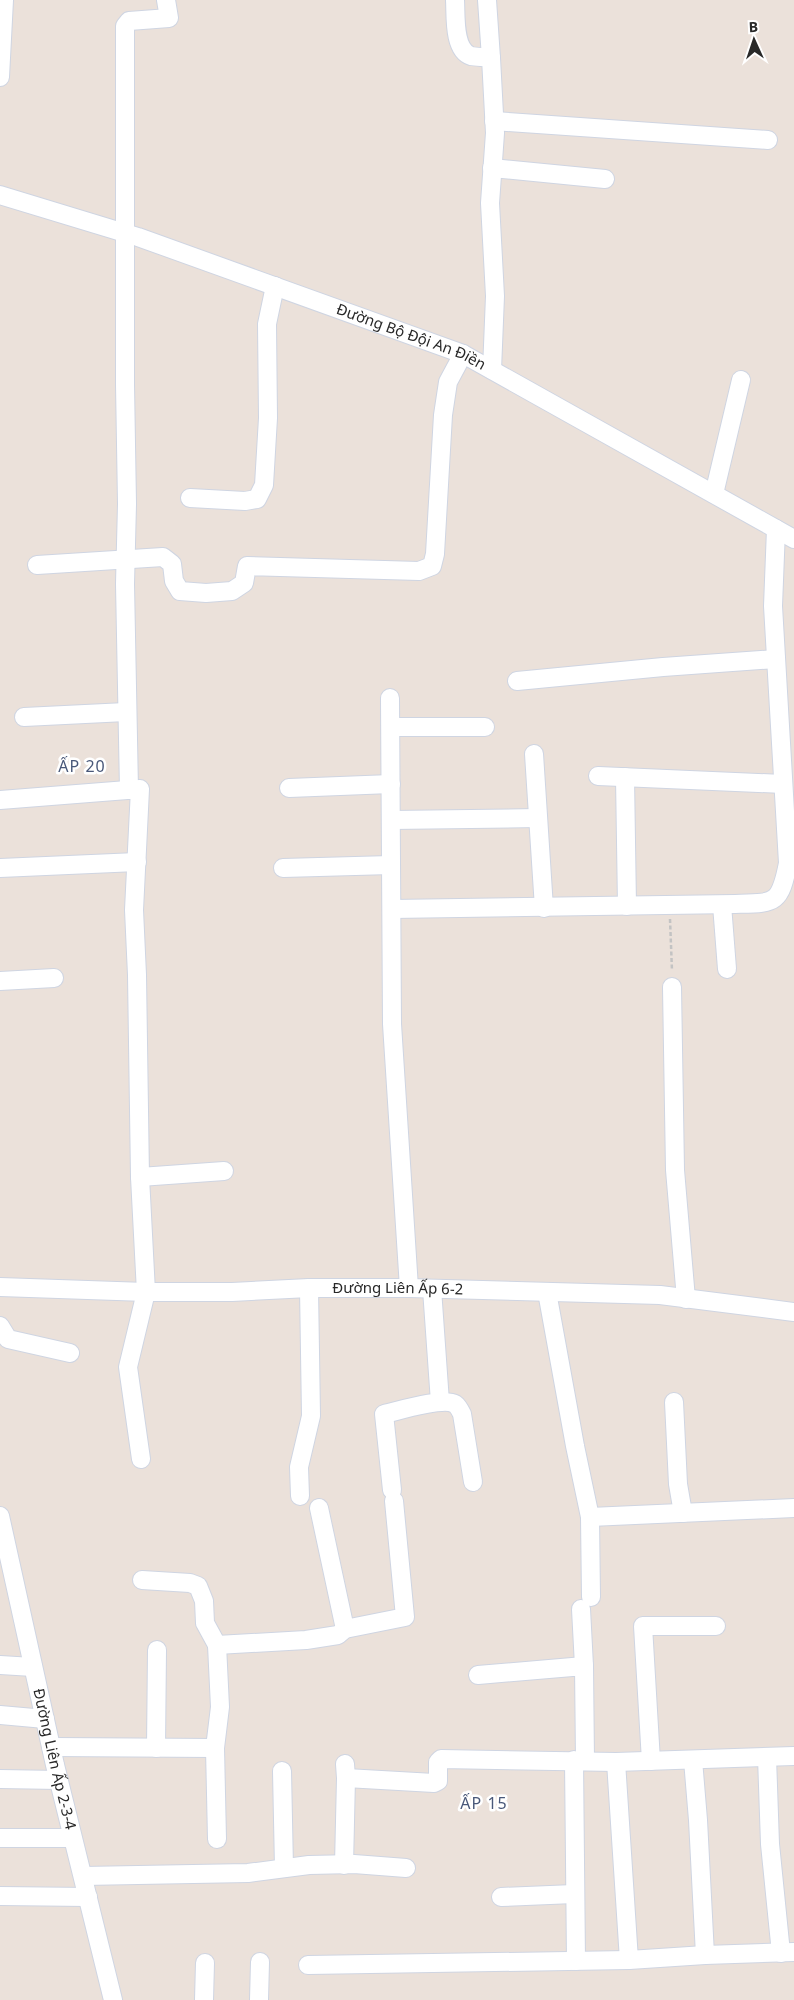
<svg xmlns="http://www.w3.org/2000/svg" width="794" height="2000" font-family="'Noto Sans',sans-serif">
<rect width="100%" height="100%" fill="#ebe1da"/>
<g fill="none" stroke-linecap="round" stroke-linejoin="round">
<g stroke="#cfd5e2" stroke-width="20">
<g id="minor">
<path d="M455,0c1,15 -2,50 16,56 6,1 14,1 20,2l4,75 -5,70 5,93 -3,74"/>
<polyline points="487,0 491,58"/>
<polyline points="0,77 4,0"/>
<polyline points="494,121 768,140"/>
<polyline points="492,168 605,179"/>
<path id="s1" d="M0,195l138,42 325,117 331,185"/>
<polyline points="714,494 741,380"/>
<polyline points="190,498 245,501 257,499 264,485 268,418 267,324 275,286"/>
<polyline points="37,565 163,557 172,564 174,581 180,591 206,593 232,591 244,583 247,566 419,571 432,566 435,554 443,415 448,382 463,354"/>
<polyline points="517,681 663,667 776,659"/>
<polyline points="390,698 392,1024 409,1288"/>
<polyline points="24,717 126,712"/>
<polyline points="391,727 485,727"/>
<polyline points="534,754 544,908"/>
<polyline points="598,776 783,784"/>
<polyline points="625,777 627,906"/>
<polyline points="289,788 391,784"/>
<polyline points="129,790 125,584 127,504 125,384 125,26 129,21 169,18 166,0"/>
<polyline points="0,800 140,789 134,910 137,975 140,1177 146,1292 128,1367 141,1459"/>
<polyline points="391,820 538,818"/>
<polyline points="0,868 137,862"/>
<polyline points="283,868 391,865"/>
<polyline points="722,905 727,969"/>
<path d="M392,909l343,-5c40,-1 45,1 53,-41l-15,-257 3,-77"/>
<polyline points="0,981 54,978"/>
<polyline points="672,987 675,1170 686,1299"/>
<polyline points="140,1177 224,1171"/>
<path id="s2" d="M0,1287l146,5h86l77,-4h100l251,7 134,17"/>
<polyline points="432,1289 440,1402"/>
<polyline points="547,1292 575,1446 590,1517 591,1597"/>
<polyline points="0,1326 8,1339 70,1353"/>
<polyline points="674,1402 678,1484 683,1513"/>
<path d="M392,1490l-8,-76c14,-3 59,-17 71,-10 3,2 5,6 7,10l11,68"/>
<polyline points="300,1496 299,1467 311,1416 309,1288"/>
<polyline points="319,1508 345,1629"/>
<path id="s3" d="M0,1516l55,249 58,235"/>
<polyline points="590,1517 794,1508"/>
<polyline points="142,1580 190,1583 198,1586 204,1601 205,1623 217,1645"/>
<polyline points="581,1609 584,1666"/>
<polyline points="0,1665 33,1667"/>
<polyline points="478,1675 584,1666 585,1761"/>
<polyline points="0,1715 45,1719"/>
<polyline points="51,1747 215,1748 220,1707 217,1645 306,1640 338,1635 345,1629 405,1617 394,1501"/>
<polyline points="156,1748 157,1650"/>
<polyline points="215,1748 217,1839"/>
<polyline points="767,1757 770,1844 781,1953"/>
<polyline points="574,1760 576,1961"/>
<polyline points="693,1760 698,1820 705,1955"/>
<polyline points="651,1761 643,1626 716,1626"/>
<polyline points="616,1762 629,1960 705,1955 794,1952"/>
<polyline points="282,1771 284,1868"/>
<polyline points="346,1778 434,1783 438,1781 438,1762 441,1759 616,1762 794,1756"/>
<polyline points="0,1779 59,1780"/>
<polyline points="0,1838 72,1838"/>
<polyline points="344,1865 346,1778 345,1764"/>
<polyline points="83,1876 248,1873 309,1865 354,1864 406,1868"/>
<polyline points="0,1896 88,1897"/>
<polyline points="501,1897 574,1894"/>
<polyline points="308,1965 629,1960"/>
<polyline points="204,2000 205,1963"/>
<polyline points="259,2000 260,1962"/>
</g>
</g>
<polyline stroke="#c3c3c3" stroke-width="2.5" stroke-dasharray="4 2.5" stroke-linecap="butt" points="670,919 672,971"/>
<use href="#minor" stroke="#fff" stroke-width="18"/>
</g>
<g text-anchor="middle" stroke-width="5" stroke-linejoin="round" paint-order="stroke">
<g font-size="15" fill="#282828" stroke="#fff">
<text dy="5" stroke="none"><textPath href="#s1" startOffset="435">Đường Bộ Đội An Điền</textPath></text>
<text dy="5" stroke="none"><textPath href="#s2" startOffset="398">Đường Liên Ấp 6-2</textPath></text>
<text dy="5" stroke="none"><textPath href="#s3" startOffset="249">Đường Liên Ấp 2-3-4</textPath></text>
</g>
<g font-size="16" letter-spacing="1" fill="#495879" stroke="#fff">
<text x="82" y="772">ẤP 20</text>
<text x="484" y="1809">ẤP 15</text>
</g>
</g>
<g transform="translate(754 40) rotate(357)" stroke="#ffffff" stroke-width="4" paint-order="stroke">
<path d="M0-4L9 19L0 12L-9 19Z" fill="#282828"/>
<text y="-8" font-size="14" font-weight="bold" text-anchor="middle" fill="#282828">B</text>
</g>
</svg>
